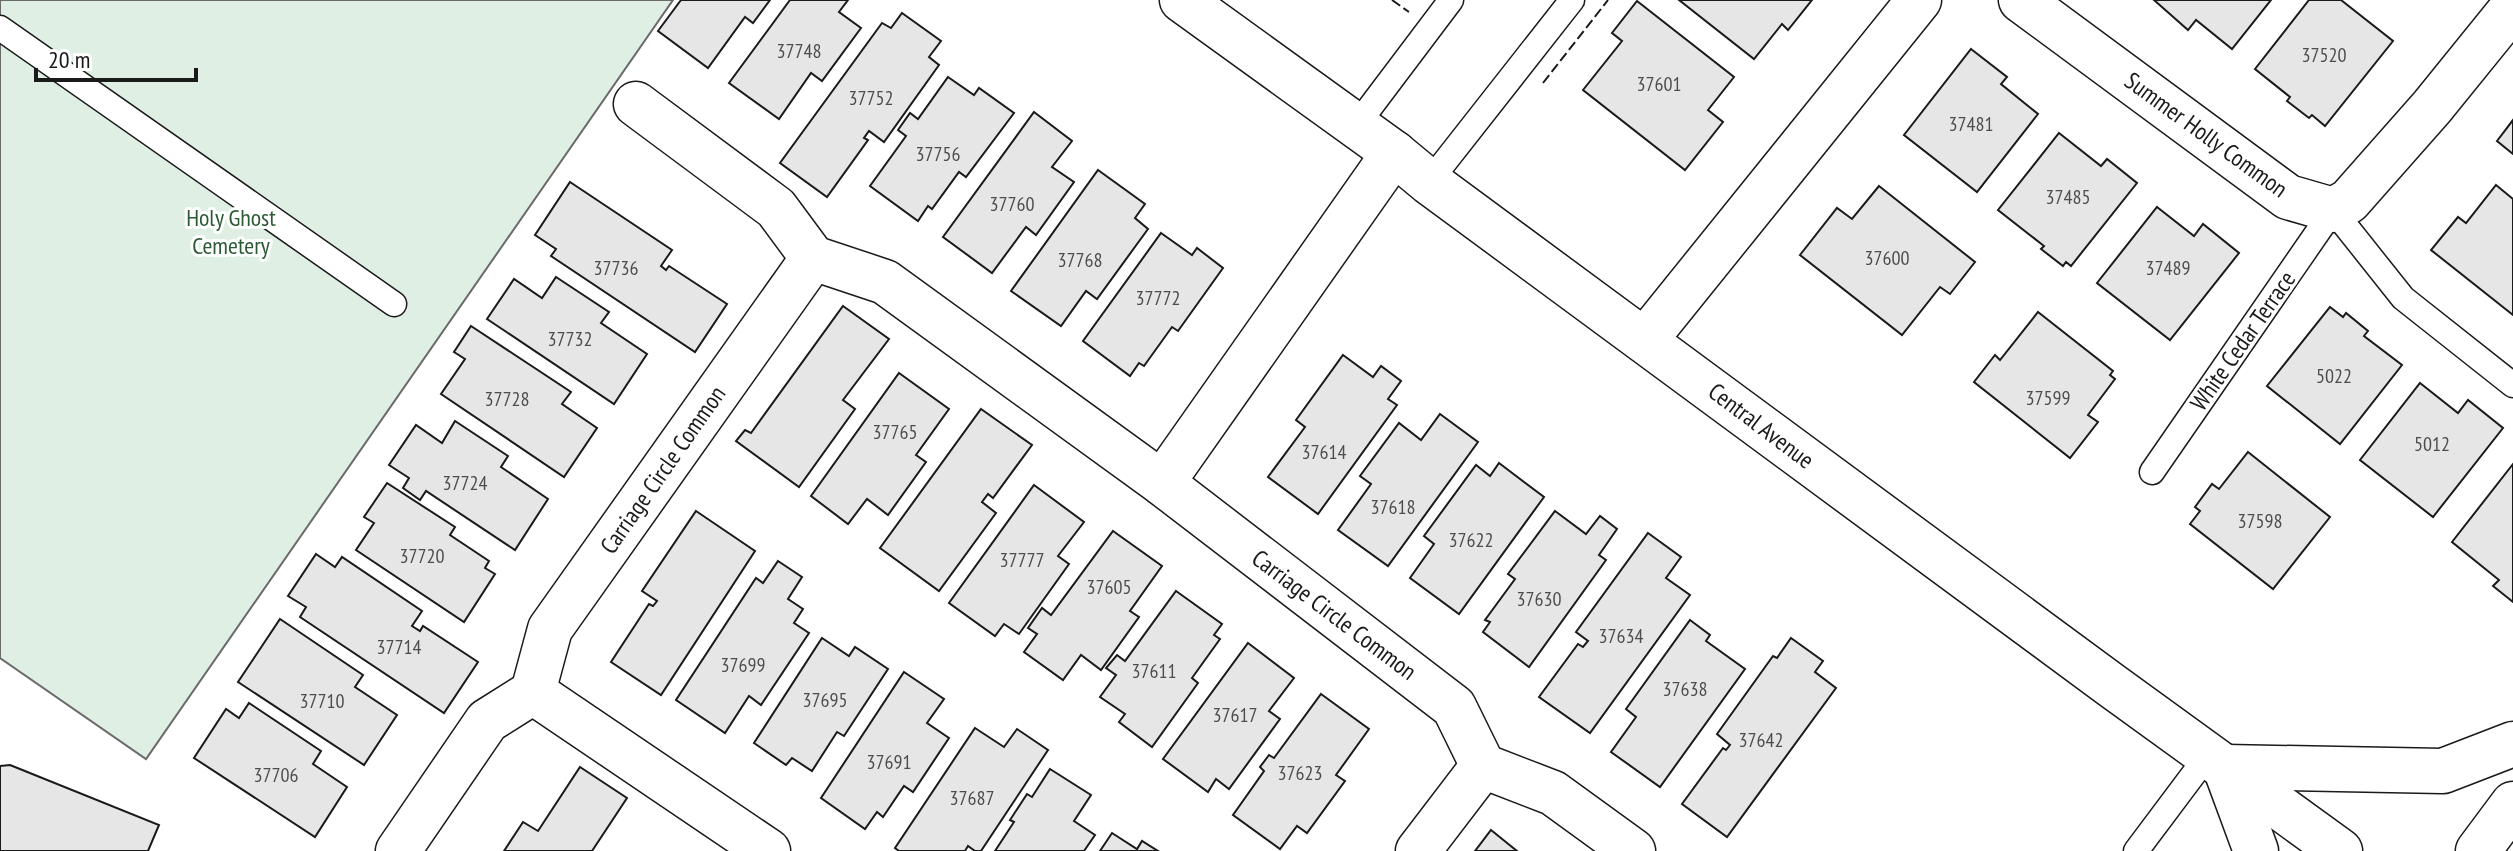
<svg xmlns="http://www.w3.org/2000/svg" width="2513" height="851" font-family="'PT Sans Narrow',sans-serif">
<rect width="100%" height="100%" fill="#fff"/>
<polygon fill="#e0efe3" stroke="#6a6a6a" stroke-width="2" points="0,0 673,0 146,759 0,658"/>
<g fill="#e6e6e6" stroke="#1a1a1a" stroke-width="2">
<polygon points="681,0 770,0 753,23 745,17 708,68 658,31"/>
<polygon points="790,0 848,0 839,12 861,28 822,81 811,73 779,119 729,83"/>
<polygon points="1679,0 1812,0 1788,30 1782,24 1754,59"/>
<polygon points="2154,0 2271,0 2232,49 2196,20 2188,30"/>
<polygon points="2309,0 2341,0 2393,41 2325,126 2312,115 2309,118 2287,101 2290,97 2255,69"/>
<polygon points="1637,1 1734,77 1708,110 1723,122 1685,170 1583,90 1622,41 1612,33"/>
<polygon points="902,13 941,41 929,57 939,65 884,142 869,131 864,138 868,140 827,197 780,163 882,23 891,28"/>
<polygon points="1971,49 2007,77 2001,84 2038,114 1977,192 1904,135"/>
<polygon points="948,77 974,95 979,88 1014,113 966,177 959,172 932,209 928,206 918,221 870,186 906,136 898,130 910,113 918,119"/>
<polygon points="1034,112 1072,141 1052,167 1074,182 1036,235 1026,227 992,273 943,237"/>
<polygon points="2513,120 2513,154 2497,141"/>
<polygon points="2059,133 2101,166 2107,159 2137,183 2071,266 2066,262 2063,266 2041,249 2044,246 1998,210"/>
<polygon points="1098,170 1145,204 1135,218 1148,229 1097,299 1086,291 1061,326 1011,291"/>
<polygon points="570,182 672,250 661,266 666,270 669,266 727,304 695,352 551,256 556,249 535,235"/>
<polygon points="2496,185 2513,199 2513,315 2431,250 2458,217 2466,223"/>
<polygon points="1879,186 1975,262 1950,294 1940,287 1902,335 1800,255 1837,208 1852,219"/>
<polygon points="2157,207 2194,236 2203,224 2239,253 2170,340 2097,283"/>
<polygon points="1161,233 1192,255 1197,248 1223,268 1178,331 1172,327 1144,366 1139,363 1130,376 1083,341"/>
<polygon points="556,277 609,312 601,323 647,354 614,404 487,319 514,279 542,298"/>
<polygon points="843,306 889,339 843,400 855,409 799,487 736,441 745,430 751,433"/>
<polygon points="2330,307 2343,317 2346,313 2368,331 2364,336 2402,365 2340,444 2267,386"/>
<polygon points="2038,312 2113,371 2110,375 2115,379 2088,415 2098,422 2070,458 1974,382 1995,355 2000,360"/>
<polygon points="471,326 571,392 562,404 597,428 564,477 441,394 465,359 454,352"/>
<polygon points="1343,355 1373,377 1381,366 1401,381 1388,399 1397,405 1318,514 1268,477 1305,427 1296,420"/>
<polygon points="899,373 949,409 916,455 926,462 888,515 867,499 848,524 811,496"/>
<polygon points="2420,383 2458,413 2468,400 2503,428 2433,517 2360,460"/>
<polygon points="981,409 1032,445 993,498 988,494 982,502 996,513 939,591 880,548"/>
<polygon points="1440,414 1478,442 1388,566 1338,530 1371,484 1360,476 1399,423 1421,440"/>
<polygon points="455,421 508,456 501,467 548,499 515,550 426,491 420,500 403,488 409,478 389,465 416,425 442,443"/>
<polygon points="2248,452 2330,517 2273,589 2190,524 2200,511 2195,507 2212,484 2219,489"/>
<polygon points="1499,463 1544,497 1459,614 1410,578 1434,544 1424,536 1476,465 1490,476"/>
<polygon points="2513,464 2513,602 2493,586 2499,580 2452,542"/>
<polygon points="387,483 455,527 450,535 489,561 485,568 495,574 464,622 356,550 374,523 364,517"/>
<polygon points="1034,485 1084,522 1058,556 1069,564 1019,634 1004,624 995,636 949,603"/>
<polygon points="696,511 755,551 661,695 611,662 649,604 653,606 657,601 642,591"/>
<polygon points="1555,511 1586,534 1600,516 1617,529 1599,555 1606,560 1529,667 1483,632 1490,622 1485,620 1515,579 1508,574"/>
<polygon points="1113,531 1162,566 1130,611 1139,617 1101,670 1081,655 1063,680 1024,652 1037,634 1028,628 1042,608 1051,615"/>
<polygon points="1648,533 1681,557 1666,578 1690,595 1590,733 1539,697 1578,644 1583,647 1588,641 1576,632"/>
<polygon points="316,554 335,567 342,557 422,611 412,626 420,631 423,626 478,662 444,713 300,617 306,607 288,596"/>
<polygon points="778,561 802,577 788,599 803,609 794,623 809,633 761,705 749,696 725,733 676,700 756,578 763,583"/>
<polygon points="1176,591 1222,624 1214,635 1220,639 1192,678 1198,683 1152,747 1119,722 1125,714 1100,697 1116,675 1106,668 1117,655 1125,661"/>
<polygon points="280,619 363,675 355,687 397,715 364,765 238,682"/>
<polygon points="1690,620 1710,635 1706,641 1745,669 1660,787 1611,752 1636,717 1626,709"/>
<polygon points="822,638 849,656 855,647 888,669 844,736 837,732 812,771 792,758 786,765 754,743"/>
<polygon points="1791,638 1823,661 1815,672 1836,688 1727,837 1682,804 1723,748 1726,750 1730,745 1717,734 1773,656 1777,658"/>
<polygon points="1248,643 1294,678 1269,711 1280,719 1229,789 1216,779 1208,792 1163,759"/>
<polygon points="904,672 944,699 927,723 949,738 913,792 904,786 883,817 877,812 865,829 821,798"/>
<polygon points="1321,694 1369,729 1336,775 1345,781 1307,833 1297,826 1280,849 1233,815 1264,771 1260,767 1269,755 1274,758"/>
<polygon points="249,703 321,751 313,764 347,787 315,837 194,758 226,709 239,718"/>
<polygon points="975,728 1004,747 1017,729 1048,750 981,851 975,851 968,846 965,851 899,851 895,848"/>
<polygon points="10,765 159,825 148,851 0,851 0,766"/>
<polygon points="580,767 627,798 592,851 504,851 523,822 538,831"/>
<polygon points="1050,769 1091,795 1074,821 1095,835 1084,851 995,851 1014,822 1010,820 1027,794 1032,797"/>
<polygon points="1491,830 1517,851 1475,851"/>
<polygon points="1112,833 1137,849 1142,841 1158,851 1100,851"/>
</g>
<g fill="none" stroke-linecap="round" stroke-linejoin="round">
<g stroke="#1a1a1a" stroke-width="27">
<g id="lane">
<polyline points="0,28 394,304"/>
<polyline points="1356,126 1451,0"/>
<polyline points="1429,182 1572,0"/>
<polyline points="2152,472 2333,210 2403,298 2513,385"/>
<polyline points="2136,851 2208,755"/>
</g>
</g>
<g stroke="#1a1a1a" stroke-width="47">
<g id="street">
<polyline points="2021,0 2288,197 2333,210 2349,201 2432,107 2513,7"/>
<polyline points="636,104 776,208 813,258 885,282 1162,483 1454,707 1483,766 1553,793 1633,851"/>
<polyline points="1645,340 1919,0"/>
<polyline points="1162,483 1394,153"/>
<polyline points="533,692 768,851"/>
<polyline points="398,851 487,721 533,692 550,629 813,258"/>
<polyline points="1418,851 1483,766"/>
</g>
</g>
<g stroke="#1a1a1a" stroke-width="47">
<g id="secondary">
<polyline points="1182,0 1394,153 1429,182 2111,685 2340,851"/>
<polyline points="2225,767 2443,771 2513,744"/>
<polyline points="2225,767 2256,851"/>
<polyline points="2478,851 2513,804"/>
</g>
</g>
<use href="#lane" stroke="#fff" stroke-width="24"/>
<use href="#street" stroke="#fff" stroke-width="44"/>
<use href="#secondary" stroke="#fff" stroke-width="44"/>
<g stroke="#1a1a1a" stroke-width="2" stroke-dasharray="10 4" stroke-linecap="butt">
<polyline points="1392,0 1409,12"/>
<polyline points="1543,83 1608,0"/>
</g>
</g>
<g text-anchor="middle" stroke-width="6" stroke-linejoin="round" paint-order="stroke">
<g font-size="20" fill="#4d4d4d">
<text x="799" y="58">37748</text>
<text x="2324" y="62">37520</text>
<text x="1659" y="91">37601</text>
<text x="871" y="105">37752</text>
<text x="1971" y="131">37481</text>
<text x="938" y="161">37756</text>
<text x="2068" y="204">37485</text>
<text x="1012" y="211">37760</text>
<text x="1887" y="265">37600</text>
<text x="1080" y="267">37768</text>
<text x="616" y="275">37736</text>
<text x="2168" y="275">37489</text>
<text x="1158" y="305">37772</text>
<text x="570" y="346">37732</text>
<text x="2334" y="383">5022</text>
<text x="2048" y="405">37599</text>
<text x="507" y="406">37728</text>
<text x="895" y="439">37765</text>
<text x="2432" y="451">5012</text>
<text x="1324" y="459">37614</text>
<text x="465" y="490">37724</text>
<text x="1393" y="514">37618</text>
<text x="2260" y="528">37598</text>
<text x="1471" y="547">37622</text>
<text x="422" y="563">37720</text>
<text x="1022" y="567">37777</text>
<text x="1109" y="594">37605</text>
<text x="1539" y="606">37630</text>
<text x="1621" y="643">37634</text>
<text x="399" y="654">37714</text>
<text x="743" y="672">37699</text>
<text x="1154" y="678">37611</text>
<text x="1685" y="696">37638</text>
<text x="825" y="707">37695</text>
<text x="322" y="708">37710</text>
<text x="1235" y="722">37617</text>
<text x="1761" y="747">37642</text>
<text x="889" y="769">37691</text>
<text x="1300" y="780">37623</text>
<text x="276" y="782">37706</text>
<text x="972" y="805">37687</text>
</g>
<g font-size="24" fill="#1a1a1a" stroke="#fff">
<text transform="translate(2206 135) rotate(36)" y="8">Summer Holly Common</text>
<text transform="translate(2243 341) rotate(-55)" y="8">White Cedar Terrace</text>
<text transform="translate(1761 426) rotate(37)" y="8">Central Avenue</text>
<text transform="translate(663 470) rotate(-55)" y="8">Carriage Circle Common</text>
<text transform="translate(1334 615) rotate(37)" y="8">Carriage Circle Common</text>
</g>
<g font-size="24" fill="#2b5a34" stroke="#fff">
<text x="231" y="226">Holy Ghost<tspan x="231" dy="28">Cemetery</tspan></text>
</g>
</g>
<path d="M36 68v12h160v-12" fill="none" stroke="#1a1a1a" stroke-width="4"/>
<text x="48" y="68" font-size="24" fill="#1a1a1a" stroke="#ffffff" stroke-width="6" paint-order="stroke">20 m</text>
</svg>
